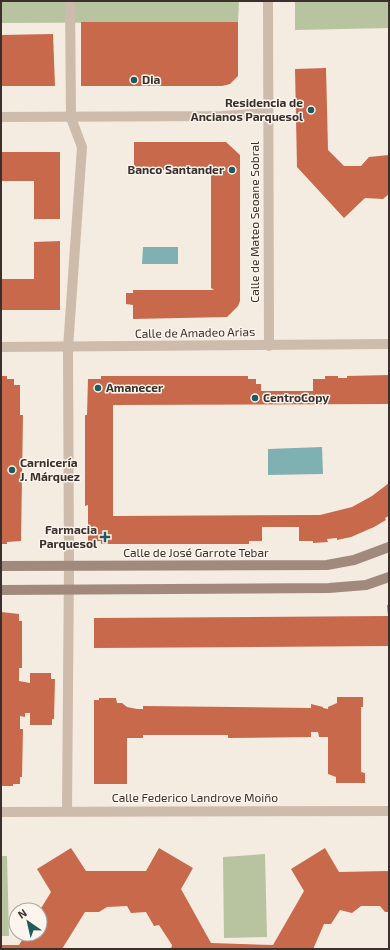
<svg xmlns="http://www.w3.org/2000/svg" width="390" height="950" font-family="'Exo 2',sans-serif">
<rect width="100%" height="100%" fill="#f4ebe1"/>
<g fill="#b8c4a0">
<polygon points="1,1 239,1 238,22 1,23"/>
<polygon points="295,1 389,1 389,28 295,30"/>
<polygon points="265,854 267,937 224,938 223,857"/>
<polygon points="1,856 7,856 9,936 1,936"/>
</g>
<g fill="#7fb0b2">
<polygon points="143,247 178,247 178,264 142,264"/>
<polygon points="322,447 323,474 268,475 268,449"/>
</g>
<g fill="#c8694b">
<polygon points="81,22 238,22 238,76 230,84 222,86 81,86"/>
<polygon points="53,34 55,86 1,86 1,35"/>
<polygon points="326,68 328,150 344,166 361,166 369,157 389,155 389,194 383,199 365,198 344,218 297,167 295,69"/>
<polygon points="134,142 226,142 240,155 240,301 238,306 227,317 133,319 133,305 126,304 126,293 133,293 133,290 214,290 211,288 211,172 214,172 213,170 134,170"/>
<polygon points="1,152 60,152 60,219 34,219 34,181 1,181"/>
<polygon points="60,241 60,310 1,310 1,279 34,279 34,242"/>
<polygon points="389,375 389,404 113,405 113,516 320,515 352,507 372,496 389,483 389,516 385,518 386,520 374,527 351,537 337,540 337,538 327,539 328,542 313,543 313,541 299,541 299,527 262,527 262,541 249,541 249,544 101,544 101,541 88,541 88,505 85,506 85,415 87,415 88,379 101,379 101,376 248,376 248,379 256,379 256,384 261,384 261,391 313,391 313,379 325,379 325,376 338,376 338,378 347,378 347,376"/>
<polygon points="1,376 7,376 7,379 14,379 14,385 20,385 20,415 23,415 21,541 7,542 7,544 1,544"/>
<polygon points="387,605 389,605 388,646 94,648 94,618 388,616"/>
<polygon points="1,612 19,614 19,621 22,621 22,668 19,668 19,681 30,683 30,673 51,673 51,679 55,679 54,719 52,719 52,725 30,725 30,713 25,713 25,717 20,716 20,729 23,729 22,777 20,777 20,784 13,784 13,786 1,786"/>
<polygon points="337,697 363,697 363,707 361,707 361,772 365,773 365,783 336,783 336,777 328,774 328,737 319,737 318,732 311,732 311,737 228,738 228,735 143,735 143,738 127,738 127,784 94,784 94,700 99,700 99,698 116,698 117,703 122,703 127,707 137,709 143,709 143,706 311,708 311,704 323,707 323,708 328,709 328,707 337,703"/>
<polygon points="71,848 86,871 146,871 159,848 193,868 181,889 211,943 273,945 304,891 291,869 325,848 339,872 389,871 389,912 385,912 380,906 361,906 352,913 340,910 331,924 324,924 314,947 314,949 171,949 172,945 159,925 154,926 146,912 131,913 127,906 107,907 99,912 85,912 62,949 1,949 1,945 19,945 26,934 40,934 40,910 51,892 37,869"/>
</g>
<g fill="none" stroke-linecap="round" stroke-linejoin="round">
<g stroke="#cdbbac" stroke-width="10">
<polyline points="268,1 269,346"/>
<polyline points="1,117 222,116 267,113"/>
<polyline points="1,347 389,344"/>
<polyline points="67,811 69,567 68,348 82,147 71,118 70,1"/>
<polyline points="1,812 389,811"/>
</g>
<g stroke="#a18a7d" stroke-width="10">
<polyline points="1,566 327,565 354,560 389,547"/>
<polyline points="1,590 329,588 366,585 389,577"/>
</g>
</g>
<g fill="#1f5a5e" stroke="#fbf5ee" stroke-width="1.5">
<circle cx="134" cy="80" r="4"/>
<circle cx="311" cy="110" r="4"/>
<circle cx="232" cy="170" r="4"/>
<circle cx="98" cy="388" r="4"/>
<circle cx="255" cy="398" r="4"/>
<circle cx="12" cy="470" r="4"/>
<path d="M103 531h4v4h4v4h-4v4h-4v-4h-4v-4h4z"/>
</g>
<g text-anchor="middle" stroke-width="3" stroke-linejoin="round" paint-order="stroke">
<g font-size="12" font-weight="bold" fill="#3b302b" stroke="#fbf5ee" text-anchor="start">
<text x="142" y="84">Dia</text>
<text x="303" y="107" text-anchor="end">Residencia de<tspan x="303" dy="14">Ancianos Parquesol</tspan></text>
<text x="224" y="174" text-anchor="end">Banco Santander</text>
<text x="106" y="392">Amanecer</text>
<text x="263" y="402">CentroCopy</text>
<text x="20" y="467">Carnicería<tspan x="20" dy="14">J. Márquez</tspan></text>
<text x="97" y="534" text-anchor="end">Farmacia<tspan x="97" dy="14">Parquesol</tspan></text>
</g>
<g font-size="12" fill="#3b302b" stroke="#fbf5ee">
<text transform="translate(255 222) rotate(-90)" y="4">Calle de Mateo Seoane Sobral</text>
<text transform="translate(195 333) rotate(-1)" y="4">Calle de Amadeo Arias</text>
<text x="196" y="557">Calle de José Garrote Tebar</text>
<text x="195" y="802">Calle Federico Landrove Moiño</text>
</g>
</g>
<rect width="390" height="950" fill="none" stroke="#3b302b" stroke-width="4"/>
<g transform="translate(28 922) rotate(326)"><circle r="19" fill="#fbf5ee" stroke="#aea6a0"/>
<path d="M0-3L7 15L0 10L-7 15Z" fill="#1f5a5e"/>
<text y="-6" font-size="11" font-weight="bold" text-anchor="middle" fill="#3b302b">N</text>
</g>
</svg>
